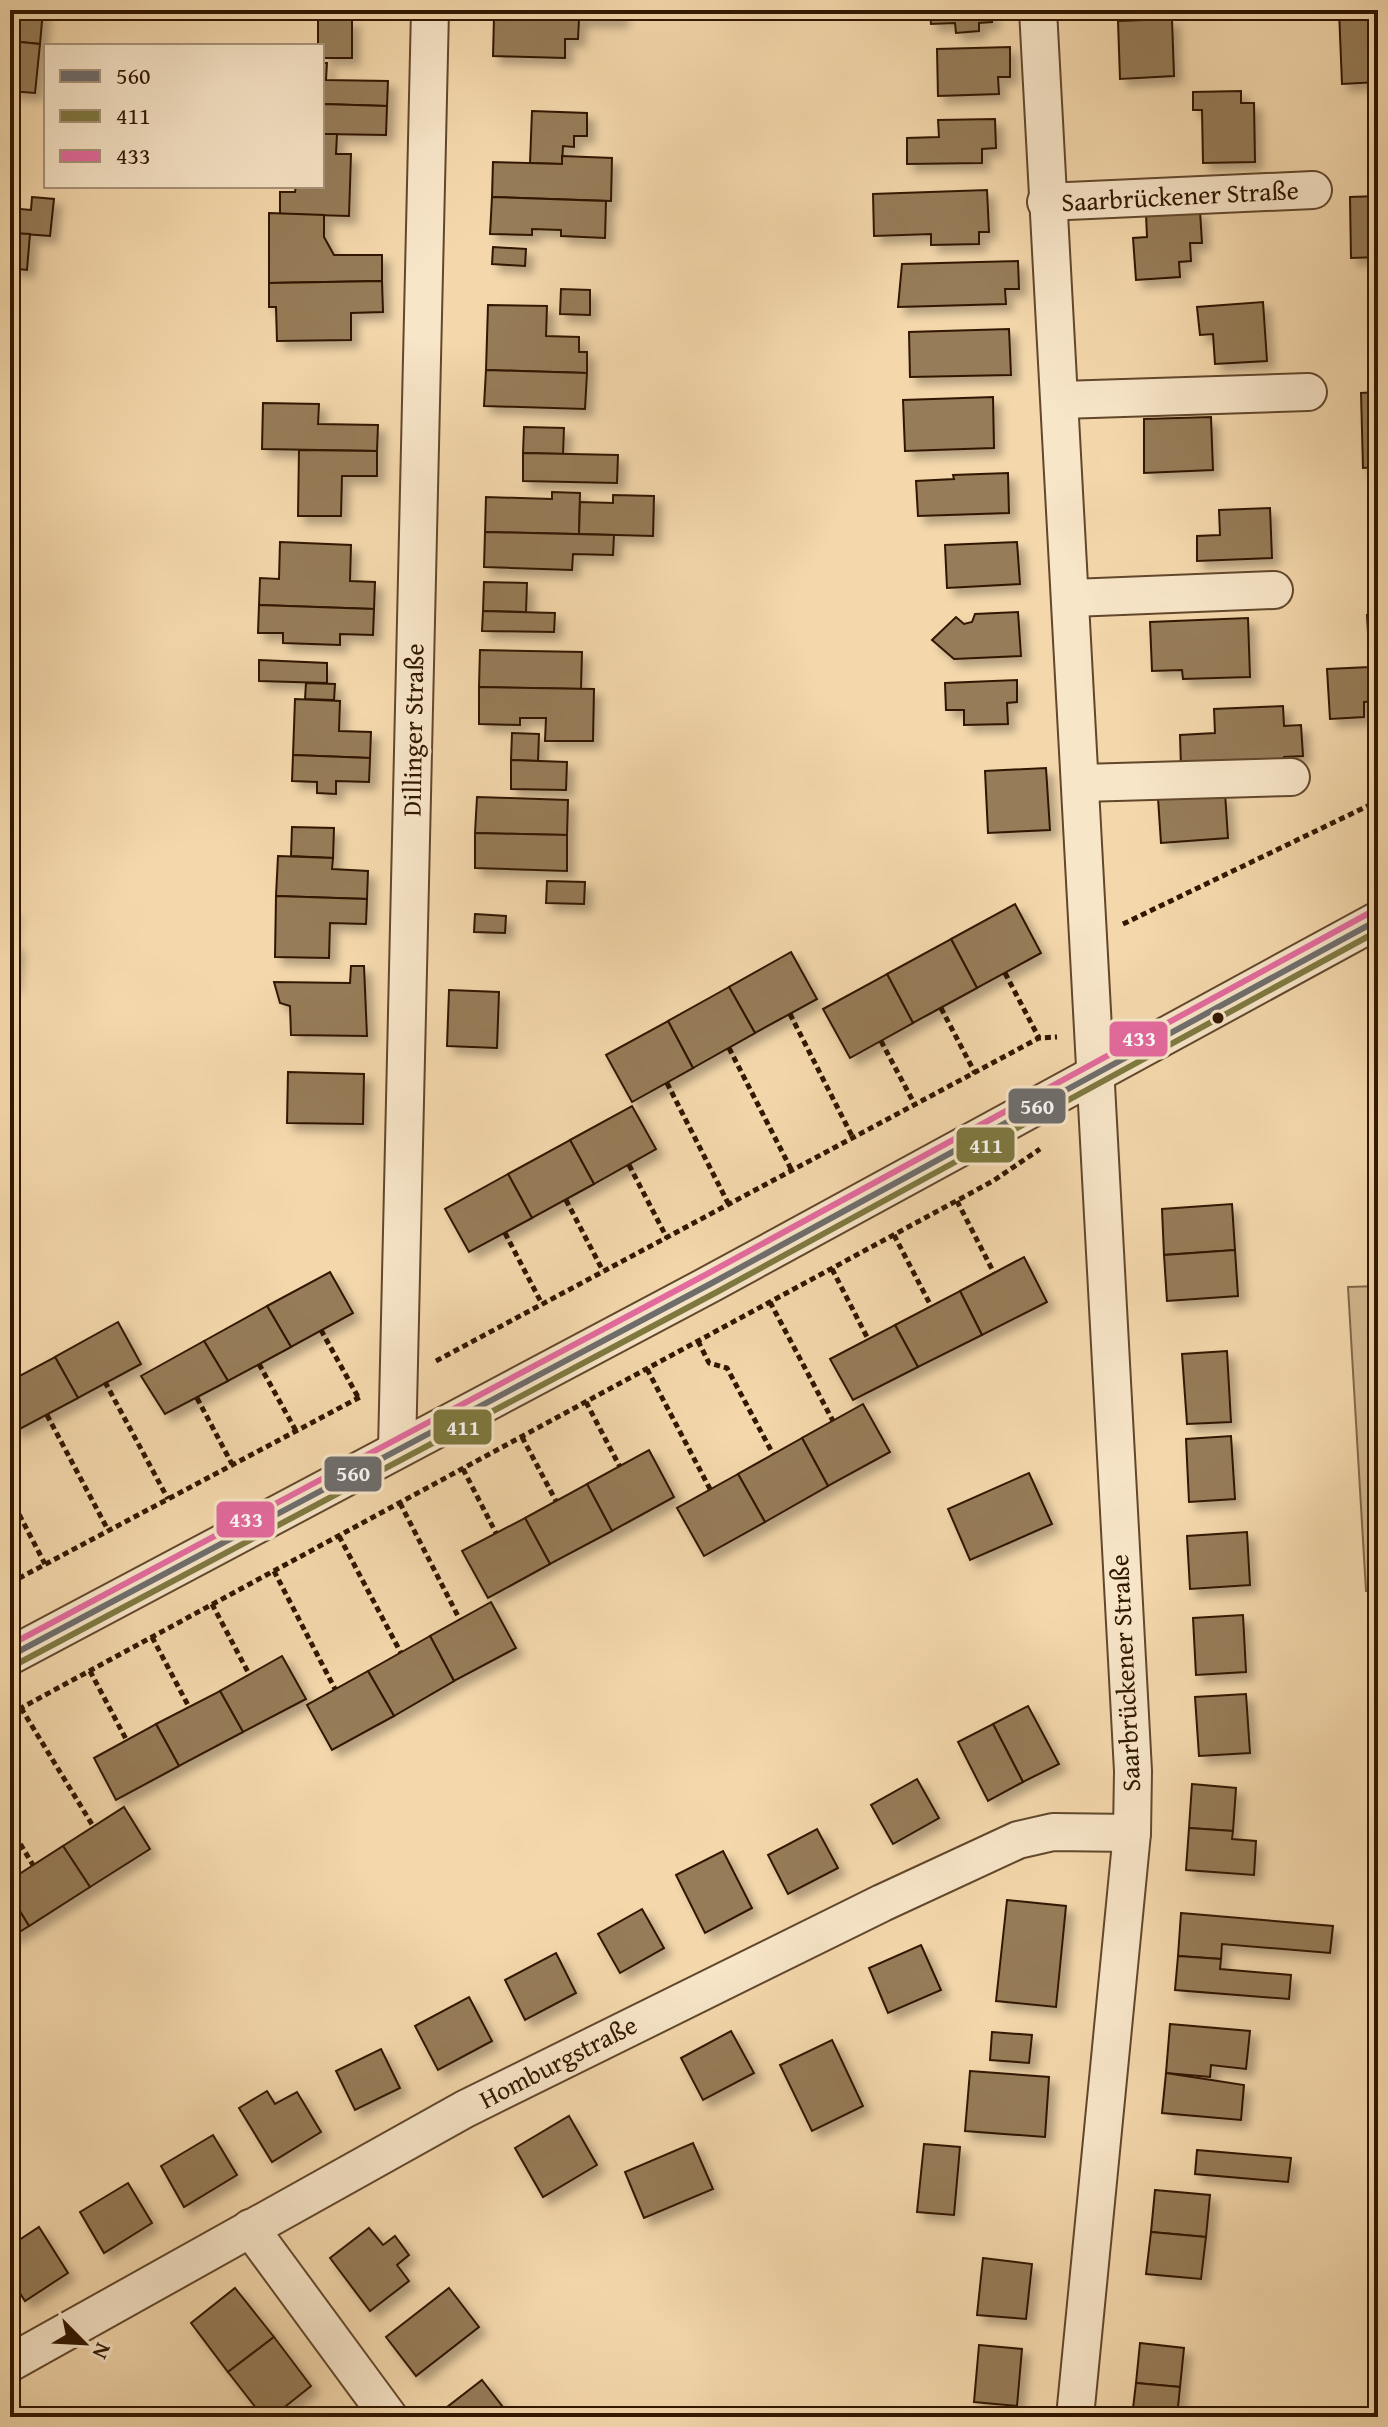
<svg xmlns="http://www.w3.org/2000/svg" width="1388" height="2427" font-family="'Gentium Book Plus',serif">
<defs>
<filter id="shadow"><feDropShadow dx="7" dy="7" stdDeviation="4" flood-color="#0004"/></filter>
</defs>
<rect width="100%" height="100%" fill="#f4d8ac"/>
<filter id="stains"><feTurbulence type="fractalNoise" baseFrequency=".0025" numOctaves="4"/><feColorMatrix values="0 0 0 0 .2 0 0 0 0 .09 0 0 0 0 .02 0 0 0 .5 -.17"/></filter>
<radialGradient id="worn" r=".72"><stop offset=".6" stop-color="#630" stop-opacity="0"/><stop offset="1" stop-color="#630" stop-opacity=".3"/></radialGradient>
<polygon fill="#d3b78f" stroke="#826748" stroke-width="2" points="1378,1286 1378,1591 1366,1591 1348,1287"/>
<g fill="#967b59" stroke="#311700" stroke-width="2" filter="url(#shadow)">
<polygon points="10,10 43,10 40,44 10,41"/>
<polygon points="495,10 580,10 579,19 494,17"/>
<polygon points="580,10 621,10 621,20 579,19"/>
<polygon points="930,10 991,10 992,22 979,23 979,31 956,33 955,23 931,24"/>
<polygon points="1339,10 1378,10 1378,82 1342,84"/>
<polygon points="494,17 579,19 578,39 565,39 565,58 493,56"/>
<polygon points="1172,19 1174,76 1120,79 1118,21"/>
<polygon points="318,20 352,20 352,58 322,58 322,46 318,46"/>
<polygon points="10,41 40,44 35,93 10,91"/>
<polygon points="1010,47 1010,77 998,77 999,94 938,96 937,49"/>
<polygon points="322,63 327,63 326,80 388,81 387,106 322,104"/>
<polygon points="1241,91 1241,103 1254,103 1255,162 1203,163 1202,110 1193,110 1193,92"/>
<polygon points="322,104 387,106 386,135 322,134"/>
<polygon points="532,111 587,113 587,136 574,136 574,147 563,146 562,164 530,163"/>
<polygon points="995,119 996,148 982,149 982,163 907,164 907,138 939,137 938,120"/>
<polygon points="322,134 337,134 336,154 351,154 349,216 280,214 280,192 295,192 296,186 322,186"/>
<polygon points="562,156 612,158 611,201 492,197 493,162 562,164"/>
<polygon points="987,190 989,232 979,232 979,244 931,245 931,234 874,236 873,194"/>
<polygon points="1378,196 1378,257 1351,258 1350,197"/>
<polygon points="32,197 54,199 50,236 10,233 10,208 31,210"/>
<polygon points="492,197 606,201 605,238 561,236 561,230 532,229 532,235 490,234"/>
<polygon points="1200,211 1202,243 1190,243 1191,261 1179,262 1180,277 1136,280 1133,238 1147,237 1146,214"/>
<polygon points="269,213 324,215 324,237 334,255 382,255 382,281 269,283"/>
<polygon points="10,233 30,234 27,270 10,268"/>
<polygon points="493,247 526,249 525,266 492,264"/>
<polygon points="1018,261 1019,289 1005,289 1006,304 898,307 902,264"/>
<polygon points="382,281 383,312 351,313 351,340 277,341 276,307 269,307 269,283"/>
<polygon points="561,289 590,290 590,315 560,314"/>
<polygon points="1263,302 1267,361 1215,364 1213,334 1200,335 1197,307"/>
<polygon points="488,305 547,306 546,336 579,337 579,352 587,352 587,373 486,370"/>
<polygon points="1009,329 1011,375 910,377 909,332"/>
<polygon points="486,370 587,373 585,409 484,406"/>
<polygon points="1378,392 1378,467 1363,468 1361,393"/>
<polygon points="993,397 994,448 905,451 903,400"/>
<polygon points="263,403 319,404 318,424 378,425 377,451 262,449"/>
<polygon points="1211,417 1213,470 1144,473 1144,419"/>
<polygon points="524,427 564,428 563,454 523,453"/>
<polygon points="299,450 377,451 377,476 342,476 341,516 298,516"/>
<polygon points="523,453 618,455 617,483 523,481"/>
<polygon points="1008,473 1009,513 918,516 916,481 954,479 953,475"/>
<polygon points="552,492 580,493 579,534 485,532 486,497 552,499"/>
<polygon points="613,495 654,496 653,536 579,534 580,502 613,503"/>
<polygon points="1270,508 1272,558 1197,561 1197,536 1220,535 1219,510"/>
<polygon points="485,532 614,535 613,555 573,554 572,570 484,567"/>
<polygon points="280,542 351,545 350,581 375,582 374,609 259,605 260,578 279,579"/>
<polygon points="1017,542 1020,584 947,588 945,545"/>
<polygon points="484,582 527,583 526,612 483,611"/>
<polygon points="259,605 374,609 373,635 340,634 340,645 283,643 283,633 258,633"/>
<polygon points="483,611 555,613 554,632 482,631"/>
<polygon points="1018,612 1021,656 954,659 932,640 956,617 964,624 972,622 975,614"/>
<polygon points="1378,614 1378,701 1364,702 1364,717 1330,719 1327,669 1370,667 1367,615"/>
<polygon points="1248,618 1250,677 1183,679 1182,670 1152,671 1150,622"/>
<polygon points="480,650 582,652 581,689 479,687"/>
<polygon points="259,660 327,663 327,683 259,681"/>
<polygon points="1017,680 1017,702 1007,703 1008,724 964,725 964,710 946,710 945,683"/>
<polygon points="306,683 335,684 334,700 305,699"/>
<polygon points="479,687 594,689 593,741 545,741 546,718 520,718 520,725 479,724"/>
<polygon points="295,699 340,701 339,731 371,732 370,758 293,755"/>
<polygon points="1283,706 1284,726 1301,725 1303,756 1284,757 1284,763 1181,768 1180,735 1215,733 1214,709"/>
<polygon points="512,733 539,734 538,761 511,760"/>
<polygon points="293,755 370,758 369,782 336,781 336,794 317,793 317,782 292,781"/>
<polygon points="511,760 567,762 566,790 511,789"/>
<polygon points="1046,768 1050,830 988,833 985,771"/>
<polygon points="1225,793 1228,838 1161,843 1158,798"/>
<polygon points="477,797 568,800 567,835 475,833"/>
<polygon points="292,827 334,828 333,858 291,856"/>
<polygon points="475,833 567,835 567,871 475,868"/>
<polygon points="278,856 333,858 332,869 368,871 367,899 276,896"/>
<polygon points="547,881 585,882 584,904 546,903"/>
<polygon points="276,896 367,899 366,924 330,923 329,958 275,957"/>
<polygon points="1015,904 1041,953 977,988 951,939"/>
<polygon points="10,910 13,910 10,944 17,945 13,985 10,985"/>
<polygon points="475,914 506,916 505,933 474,932"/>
<polygon points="951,939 977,988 913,1023 887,974"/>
<polygon points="791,952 817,999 755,1033 729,987"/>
<polygon points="351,966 364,966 367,1036 291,1035 290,1006 280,1003 274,982 350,983"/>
<polygon points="887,974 913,1023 850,1058 823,1009"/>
<polygon points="729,987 755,1033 693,1068 668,1021"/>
<polygon points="449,990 499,992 497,1048 447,1046"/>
<polygon points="668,1021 693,1068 632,1102 606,1055"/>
<polygon points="288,1072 364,1074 363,1124 287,1123"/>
<polygon points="632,1106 656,1149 594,1184 570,1140"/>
<polygon points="570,1140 594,1184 532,1218 508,1174"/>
<polygon points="508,1174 532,1218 469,1252 445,1209"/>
<polygon points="1232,1204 1235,1250 1164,1255 1162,1209"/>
<polygon points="1235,1250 1238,1296 1167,1301 1164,1255"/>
<polygon points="1024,1257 1047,1302 982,1335 960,1291"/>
<polygon points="330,1272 353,1313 291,1347 267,1306"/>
<polygon points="960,1291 982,1335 918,1367 895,1325"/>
<polygon points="267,1306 291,1347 228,1381 204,1341"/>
<polygon points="118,1322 141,1364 78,1398 55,1357"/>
<polygon points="895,1325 918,1367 853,1400 830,1359"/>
<polygon points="204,1341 228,1381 165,1414 141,1376"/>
<polygon points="1227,1351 1231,1422 1187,1424 1182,1354"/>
<polygon points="55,1357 78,1398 16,1431 10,1422 10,1381"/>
<polygon points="863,1404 890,1452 828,1486 802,1438"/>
<polygon points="1231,1436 1235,1499 1189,1502 1186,1439"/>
<polygon points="802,1438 828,1486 765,1522 738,1474"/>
<polygon points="649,1450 674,1497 612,1531 587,1484"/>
<polygon points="1029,1473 1052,1524 970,1560 948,1509"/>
<polygon points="738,1474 765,1522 704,1556 677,1508"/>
<polygon points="587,1484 612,1531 550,1564 525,1518"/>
<polygon points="525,1518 550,1564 488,1598 462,1551"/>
<polygon points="1247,1532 1250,1585 1190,1589 1187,1536"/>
<polygon points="491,1602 516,1648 454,1681 430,1636"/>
<polygon points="1243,1615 1246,1672 1196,1675 1193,1618"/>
<polygon points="430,1636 454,1681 394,1716 368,1671"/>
<polygon points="282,1656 306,1699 243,1732 220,1691"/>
<polygon points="368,1671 394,1716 332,1750 307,1705"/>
<polygon points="220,1691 243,1732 179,1766 156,1724"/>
<polygon points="1246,1694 1250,1753 1199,1756 1195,1697"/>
<polygon points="1028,1706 1059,1764 1023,1782 993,1724"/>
<polygon points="156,1724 179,1766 116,1800 94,1758"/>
<polygon points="993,1724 1023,1782 988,1801 958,1742"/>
<polygon points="917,1779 939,1818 893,1844 871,1805"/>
<polygon points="1192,1784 1236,1788 1233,1831 1189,1828"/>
<polygon points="124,1807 150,1849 90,1887 63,1846"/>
<polygon points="1189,1828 1233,1831 1232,1839 1256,1841 1254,1875 1186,1870"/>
<polygon points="817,1829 838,1868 788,1894 768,1855"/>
<polygon points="63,1846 90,1887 29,1926 10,1895 10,1880"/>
<polygon points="723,1851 752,1908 705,1933 676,1875"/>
<polygon points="10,1895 29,1926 10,1938"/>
<polygon points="1007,1900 1066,1906 1056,2007 996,2001"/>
<polygon points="642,1909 664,1948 620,1973 598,1934"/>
<polygon points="1181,1913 1333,1926 1330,1953 1222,1944 1221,1959 1178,1956"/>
<polygon points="921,1945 941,1990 888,2013 869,1968"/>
<polygon points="556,1953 576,1993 525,2020 505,1980"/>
<polygon points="1178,1956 1221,1959 1220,1969 1291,1975 1289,1999 1175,1990"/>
<polygon points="469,1997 492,2041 438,2070 415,2026"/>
<polygon points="1170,2024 1250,2031 1246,2069 1211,2065 1210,2077 1166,2073"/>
<polygon points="731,2031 754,2073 703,2100 681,2058"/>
<polygon points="992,2032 1032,2035 1029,2063 990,2060"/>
<polygon points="832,2040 863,2106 812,2131 780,2065"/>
<polygon points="381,2049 400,2088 355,2110 336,2071"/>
<polygon points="970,2071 1049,2077 1045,2137 965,2131"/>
<polygon points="1166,2073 1244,2085 1241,2120 1162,2113"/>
<polygon points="267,2091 275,2104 297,2092 321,2132 272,2162 239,2108"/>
<polygon points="569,2116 597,2165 543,2197 515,2148"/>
<polygon points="213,2135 237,2175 184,2207 161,2166"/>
<polygon points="693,2143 713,2189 644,2218 625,2172"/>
<polygon points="924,2144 960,2147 954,2215 917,2212"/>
<polygon points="1197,2150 1291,2158 1288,2182 1195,2174"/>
<polygon points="128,2183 152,2223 104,2253 80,2212"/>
<polygon points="1155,2190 1210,2195 1206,2237 1151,2232"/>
<polygon points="39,2227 68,2273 25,2301 10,2278 10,2246"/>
<polygon points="369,2228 383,2245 395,2236 409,2255 397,2265 409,2281 370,2311 330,2258"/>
<polygon points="1151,2232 1206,2237 1201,2279 1146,2274"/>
<polygon points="983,2258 1032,2264 1026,2319 977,2315"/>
<polygon points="235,2288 274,2337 228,2372 191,2323"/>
<polygon points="449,2288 479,2327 416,2376 386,2337"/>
<polygon points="274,2337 311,2386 272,2417 263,2417 228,2372"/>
<polygon points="1140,2343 1184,2348 1180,2387 1136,2383"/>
<polygon points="979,2345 1022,2349 1017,2406 974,2402"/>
<polygon points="482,2380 506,2411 497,2417 440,2417 438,2414"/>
<polygon points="1136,2383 1180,2387 1177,2417 1132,2417"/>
</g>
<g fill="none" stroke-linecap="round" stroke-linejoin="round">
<g stroke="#62472b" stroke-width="40">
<g id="minor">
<polyline points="1038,10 1133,1771 1132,1833 1075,2417"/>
<polyline points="1046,202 1313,190"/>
<polyline points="1061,400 1308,392"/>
<polyline points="1072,598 1274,590"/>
<polyline points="1082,783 1291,777"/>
<polyline points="397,1450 430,10"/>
<polyline points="10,1656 712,1283 1378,920"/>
<polyline points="250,2228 389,2417"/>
<polyline points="10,2363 465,2109 882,1903 1018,1840 1053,1832 1132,1833"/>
</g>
</g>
<g stroke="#311700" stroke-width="5" stroke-dasharray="6 4" stroke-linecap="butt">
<polyline points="1123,924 1378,801"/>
<polyline points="1005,973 1039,1038"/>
<polyline points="941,1008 975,1073"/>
<polyline points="790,1014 853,1138"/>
<polyline points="881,1041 915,1105"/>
<polyline points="729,1048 792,1171"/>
<polyline points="667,1083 729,1205"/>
<polyline points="629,1165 667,1238"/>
<polyline points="566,1200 603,1271"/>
<polyline points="957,1201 994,1273"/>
<polyline points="505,1233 542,1304"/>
<polyline points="894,1235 931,1306"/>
<polyline points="832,1269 868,1339"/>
<polyline points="770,1302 833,1421"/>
<polyline points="321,1330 358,1397"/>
<polyline points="698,1341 709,1363 727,1368 773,1454"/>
<polyline points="436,1361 1039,1038 1057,1037"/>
<polyline points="259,1364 296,1431"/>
<polyline points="647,1369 710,1489"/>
<polyline points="105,1382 168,1499"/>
<polyline points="197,1398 232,1464"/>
<polyline points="586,1402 620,1467"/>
<polyline points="47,1415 108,1530"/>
<polyline points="522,1437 556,1501"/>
<polyline points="463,1469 496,1533"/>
<polyline points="10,1497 45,1564"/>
<polyline points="400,1503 460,1620"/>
<polyline points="339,1536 401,1653"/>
<polyline points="274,1571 335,1689"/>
<polyline points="10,1583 362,1396"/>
<polyline points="212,1604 249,1674"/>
<polyline points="152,1637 189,1707"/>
<polyline points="90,1671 127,1741"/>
<polyline points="21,1708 93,1826"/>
<polyline points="10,1714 993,1181 1040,1149"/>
<polyline points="10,1827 33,1865"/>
</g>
<use href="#minor" stroke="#f8e6c9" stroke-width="36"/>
<g stroke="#f8e6c9" stroke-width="12">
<polyline id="bus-1" points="10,1656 712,1283 1378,920"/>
</g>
<g stroke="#f8e6c9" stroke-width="12">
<polyline id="bus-2" points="15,1665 717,1292 1378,931"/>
</g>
<g stroke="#f8e6c9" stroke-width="12">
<polyline id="bus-3" points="10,1645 707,1274 1373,911"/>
</g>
<use href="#bus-1" stroke="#6e6e6e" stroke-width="6"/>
<use href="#bus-2" stroke="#7e7940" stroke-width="6"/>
<use href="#bus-3" stroke="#e46a9f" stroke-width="6"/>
</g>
<circle fill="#311700" stroke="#f8e6c9" stroke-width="3" cx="1218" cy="1018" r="7"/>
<g text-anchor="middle" stroke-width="7" stroke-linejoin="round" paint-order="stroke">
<g font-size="26" fill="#311700" stroke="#f8e6c9">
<text transform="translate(1180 196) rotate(-3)" y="9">Saarbrückener Straße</text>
<text transform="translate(413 730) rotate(-89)" y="9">Dillinger Straße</text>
<text transform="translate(1125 1673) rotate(-93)" y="9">Saarbrückener Straße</text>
<text transform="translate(558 2062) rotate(-27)" y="9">Homburgstraße</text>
</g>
</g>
<g stroke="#f8e6c9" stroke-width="3">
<rect x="1108" y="1020" width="61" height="38" rx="8" fill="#e46a9f"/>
<rect x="1007" y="1087" width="60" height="38" rx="8" fill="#6e6e6e"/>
<rect x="955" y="1126" width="61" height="38" rx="8" fill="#7e7940"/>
<rect x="432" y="1408" width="61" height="38" rx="8" fill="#7e7940"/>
<rect x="323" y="1455" width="60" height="38" rx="8" fill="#6e6e6e"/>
<rect x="215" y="1500" width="61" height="39" rx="8" fill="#e46a9f"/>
</g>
<g font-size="22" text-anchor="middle" font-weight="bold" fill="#fff">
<text x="1139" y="1046">433</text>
<text x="1037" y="1114">560</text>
<text x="986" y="1153">411</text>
<text x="463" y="1435">411</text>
<text x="353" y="1481">560</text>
<text x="246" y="1527">433</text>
</g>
<rect width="1388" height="2427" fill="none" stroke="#f4d8ac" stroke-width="40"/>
<rect x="12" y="12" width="1364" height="2403" fill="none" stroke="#311700" stroke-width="4"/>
<rect x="20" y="20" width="1348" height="2387" fill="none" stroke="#311700" stroke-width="2"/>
<rect x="44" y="44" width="280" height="144" fill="#f8e6c9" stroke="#a89379" stroke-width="2"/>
<rect x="60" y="70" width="40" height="12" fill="#6e6e6e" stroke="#a89379" stroke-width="2"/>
<text x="116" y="84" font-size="24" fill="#311700">560</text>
<rect x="60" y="110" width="40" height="12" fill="#7e7940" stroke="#a89379" stroke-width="2"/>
<text x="116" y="124" font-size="24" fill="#311700">411</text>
<rect x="60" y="150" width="40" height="12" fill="#e46a9f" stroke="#a89379" stroke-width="2"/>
<text x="116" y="164" font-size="24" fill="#311700">433</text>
<g transform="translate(84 2343) rotate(114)" stroke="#f8e6c9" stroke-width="6" paint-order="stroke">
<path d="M0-6L14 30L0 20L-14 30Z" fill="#311700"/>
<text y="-12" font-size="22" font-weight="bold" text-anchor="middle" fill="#311700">N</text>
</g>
<rect width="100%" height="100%" filter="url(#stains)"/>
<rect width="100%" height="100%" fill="url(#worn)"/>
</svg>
